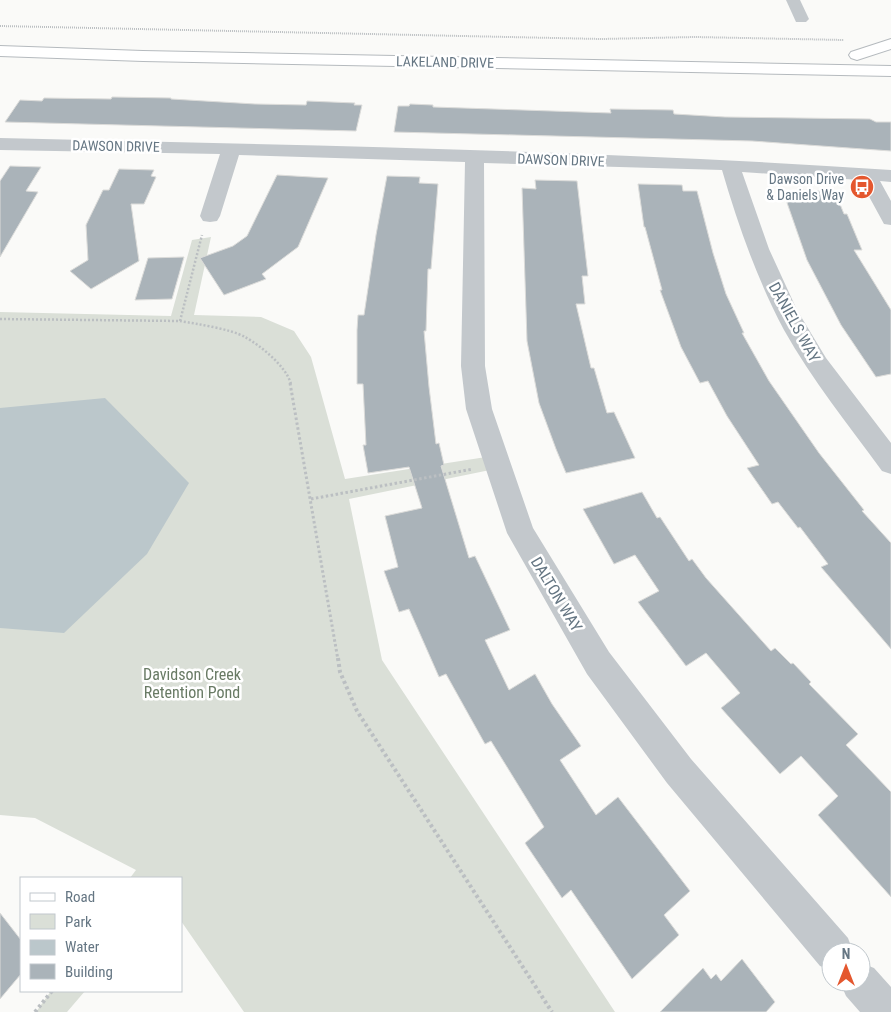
<svg xmlns="http://www.w3.org/2000/svg" width="891" height="1012" font-family="'Roboto Condensed',sans-serif">
<rect width="100%" height="100%" fill="#fafaf8"/>
<g fill="#dadfd7">
<polygon points="211,237 194,315 261,317 294,331 311,357 345,479 486,457 490,470 349,499 382,660 615,1012 244,1012 181,921 181,878 130,878 136,870 35,818 0,815 0,312 171,316 192,240"/>
<polygon points="51,991 85,991 67,1012 36,1012"/>
</g>
<polygon fill="#bbc7cb" points="105,398 189,483 147,554 64,633 0,628 0,408"/>
<g fill="#aab3b9" stroke="#dcdcda">
<polygon points="112,97 171,98 171,99 255,104 306,105 307,101 355,103 354,105 362,105 356,131 5,122 20,100 42,101 44,98 111,99"/>
<polygon points="410,104 433,105 433,107 611,113 610,109 673,110 674,114 725,117 870,119 876,122 891,122 891,151 752,141 394,132 398,106 409,106"/>
<polygon points="10,166 41,167 26,191 38,192 0,257 0,181"/>
<polygon points="119,169 154,170 151,176 156,177 144,204 131,204 139,261 91,289 70,271 88,260 86,225 103,190 109,190"/>
<polygon points="277,175 328,178 298,247 262,274 266,279 224,295 200,258 233,246 247,236"/>
<polygon points="387,176 420,177 419,183 438,184 431,269 428,269 426,331 424,331 429,387 436,444 439,443 444,465 441,466 469,558 475,556 510,630 485,640 509,690 535,674 552,704 581,746 560,760 596,815 618,797 690,891 664,915 679,935 632,979 571,890 562,898 525,843 544,827 491,741 485,744 446,674 439,677 409,609 399,612 384,571 398,567 385,516 422,508 409,467 368,473 363,445 366,445 363,384 357,384 357,330 358,315 364,315 376,235"/>
<polygon points="535,180 577,181 588,276 582,276 585,304 576,304 591,368 594,368 607,413 614,412 635,458 566,473 556,449 539,403 527,341 522,188 536,189"/>
<polygon points="638,184 682,185 683,191 697,191 713,253 726,294 744,333 742,333 769,381 819,453 864,510 862,511 891,543 891,649 821,567 828,564 800,527 798,528 778,502 772,504 747,468 759,465 727,416 708,381 700,383 681,347 660,290 662,290 645,227 644,227"/>
<polygon points="802,190 835,192 844,214 847,214 862,250 854,250 891,310 891,374 876,377 841,325 807,260 785,197 805,198"/>
<polygon points="184,257 172,299 135,300 148,258"/>
<polygon points="642,492 657,518 660,517 689,561 692,559 706,578 771,651 775,648 791,664 793,663 811,682 809,684 858,734 846,745 891,792 891,897 818,815 838,796 801,756 780,774 721,708 740,693 706,653 686,666 638,602 659,591 635,555 614,564 583,509"/>
<polygon points="0,913 21,940 21,974 0,999"/>
<polygon points="742,959 775,1002 766,1012 660,1012 703,968 711,979 716,974 721,981"/>
</g>
<g fill="none" stroke-linecap="round" stroke-linejoin="round">
<g stroke="#b5babe" stroke-width="2">
<g id="major">
<polygon points="891,39 891,49 857,60 851,58 849,55 851,52"/>
<polygon points="0,46 143,51 891,66 891,76 143,61 0,56"/>
</g>
</g>
<polyline stroke="#bbbfc2" stroke-width="2" stroke-dasharray="1 1" stroke-linecap="butt" points="0,26 601,39 695,37 844,40"/>
<g stroke="#bbbfc2" stroke-width="2.5" stroke-dasharray="2 2" stroke-linecap="butt">
<path d="M0,319l180,2c17,3 51,8 65,16 16,9 41,29 46,47"/>
<polyline points="180,321 202,235"/>
</g>
<g stroke="#bbbfc2" stroke-width="3" stroke-dasharray="2.5 2.5" stroke-linecap="butt">
<polyline points="290,383 338,660"/>
<polyline points="311,499 473,469"/>
</g>
<g stroke="#bbbfc2" stroke-width="4" stroke-dasharray="3 3" stroke-linecap="butt">
<polyline points="338,658 340,672 357,711 552,1012"/>
<polyline points="35,1012 52,991"/>
</g>
<g fill="#c3c8cc" fill-rule="evenodd">
<polygon points="786,0 800,0 809,19 806,22 796,22"/>
<path d="M0,138c297,7 595,12 891,32v12l-11,-1 11,20v24l-7,-1 -24,-44 -118,-8 27,77 28,61 29,48 65,85v31l-9,-3c-34,-47 -70,-91 -98,-141 -27,-51 -46,-105 -62,-160l-238,-7 1,203 7,43 41,119 76,124 82,107 157,179 5,14h-22v18l-11,-4 -153,-183 -80,-109 -80,-141 -41,-124 -5,-43 4,-204 -226,-7 -19,61 -3,5 -7,1 -7,-1 -3,-5 20,-62 -220,-4z"/>
<polygon points="861,963 874,968 891,987 891,1012 860,1012 846,996 840,982 861,982"/>
</g>
<use href="#major" fill="#fff" fill-rule="evenodd"/>
</g>
<defs>
<g id="bus-disc" transform="scale(1.25)"><circle r="9.5" fill="#e4572e" stroke="#fff"/><path d="M-5-6H5V4H4V6H2V4H-2V6H-4V4H-5ZM-3.5-4V0h7V-4ZM-3.5 1.2v1.5H-2V1.2ZM2 1.2v1.5H3.5V1.2Z" fill="#fff"/></g>
</defs>
<g fill-rule="evenodd">
<use href="#bus-disc" x="862" y="187"/>
</g>
<g text-anchor="middle" stroke-width="5" stroke-linejoin="round" paint-order="stroke">
<g font-size="14" fill="#657683" stroke="#fff">
<text transform="translate(445 62) rotate(1)" y="5">LAKELAND DRIVE</text>
<text transform="translate(116 146) rotate(1)" y="5">DAWSON DRIVE</text>
<text transform="translate(561 160) rotate(2)" y="5">DAWSON DRIVE</text>
</g>
<g font-size="14" fill="#657683" stroke="#fff" text-anchor="end">
<text x="844" y="184">Dawson Drive<tspan x="844" dy="16">&amp; Daniels Way</tspan></text>
</g>
<g font-size="16" fill="#657683" stroke="#fff">
<text transform="translate(795 322) rotate(61)" y="6">DANIELS WAY</text>
<text transform="translate(557 594) rotate(59)" y="6">DALTON WAY</text>
</g>
<g font-size="16" fill="#687a64" stroke="#fff">
<text x="192" y="680">Davidson Creek<tspan x="192" dy="18">Retention Pond</tspan></text>
</g>
</g>
<rect x="20" y="877" width="162" height="115" fill="#ffffff" stroke="#c1c8cd"/>
<rect x="30" y="893" width="25" height="8" fill="#ffffff" stroke="#c1c8cd"/>
<text x="65" y="902" font-size="15" fill="#657683">Road</text>
<rect x="30" y="914" width="25" height="15" fill="#dadfd7" stroke="#c1c8cd"/>
<text x="65" y="927" font-size="15" fill="#657683">Park</text>
<rect x="30" y="940" width="25" height="15" fill="#bbc7cb" stroke="#c1c8cd"/>
<text x="65" y="952" font-size="15" fill="#657683">Water</text>
<rect x="30" y="964" width="25" height="15" fill="#aab3b9" stroke="#c1c8cd"/>
<text x="65" y="977" font-size="15" fill="#657683">Building</text>
<g transform="translate(846 967)"><circle r="24" fill="#ffffff" stroke="#c1c8cd"/>
<path d="M0-4L9 19L0 12L-9 19Z" fill="#e4572e"/>
<text y="-8" font-size="14" font-weight="bold" text-anchor="middle" fill="#657683">N</text>
</g>
</svg>
